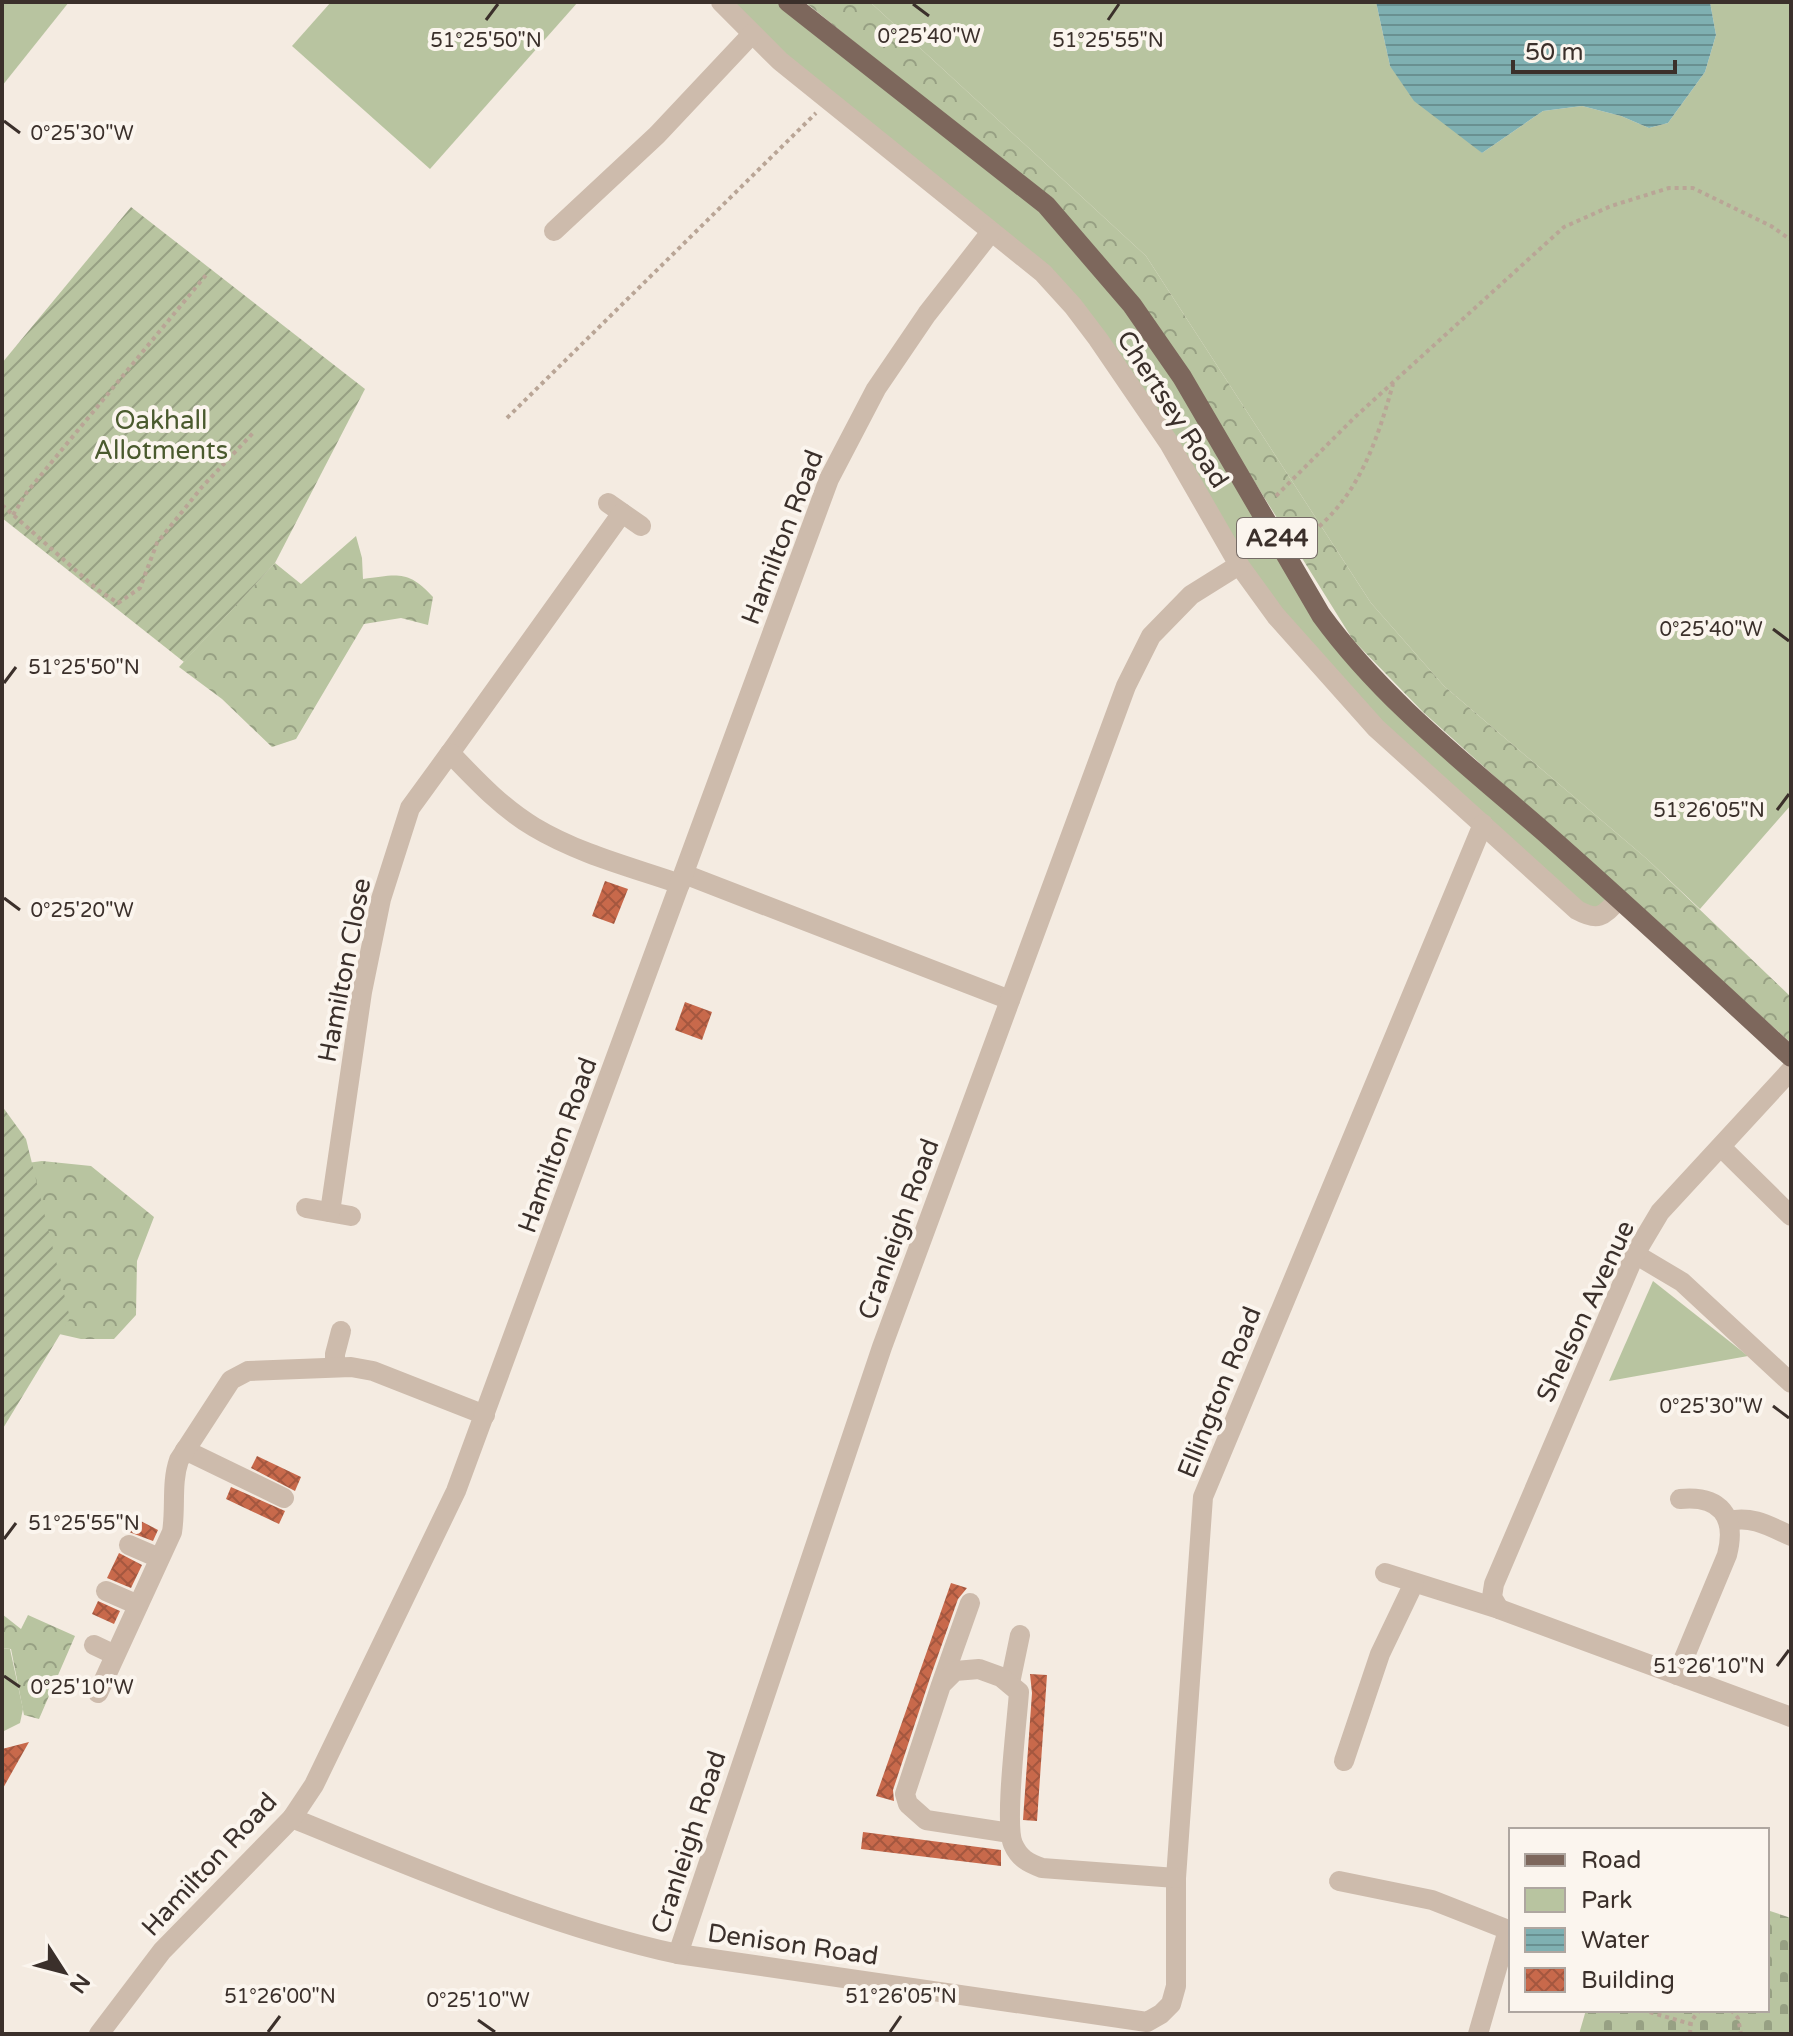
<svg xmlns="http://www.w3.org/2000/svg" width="1793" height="2036" font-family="'Varela Round',sans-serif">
<defs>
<pattern id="forest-crowns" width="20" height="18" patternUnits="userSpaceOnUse" patternTransform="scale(2)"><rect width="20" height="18" fill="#b8c4a0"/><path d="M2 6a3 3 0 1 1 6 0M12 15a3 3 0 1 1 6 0" fill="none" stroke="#97a083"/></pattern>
<pattern id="cemetery-stones" width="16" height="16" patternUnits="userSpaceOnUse" patternTransform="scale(2)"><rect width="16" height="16" fill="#b8c4a0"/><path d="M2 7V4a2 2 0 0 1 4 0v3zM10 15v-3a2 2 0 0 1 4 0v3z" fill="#97a083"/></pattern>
<pattern id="garden-furrows" width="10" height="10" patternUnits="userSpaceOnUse" patternTransform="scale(2)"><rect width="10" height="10" fill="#b8c4a0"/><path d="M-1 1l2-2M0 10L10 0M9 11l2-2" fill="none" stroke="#97a083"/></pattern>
<pattern id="water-rules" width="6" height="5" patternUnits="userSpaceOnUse" patternTransform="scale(2)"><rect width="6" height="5" fill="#7fb0b2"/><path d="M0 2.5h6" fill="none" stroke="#699091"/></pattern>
<pattern id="building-cross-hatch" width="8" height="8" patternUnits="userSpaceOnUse" patternTransform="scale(2)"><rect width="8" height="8" fill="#c8694b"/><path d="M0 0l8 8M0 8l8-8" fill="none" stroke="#a4573f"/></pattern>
</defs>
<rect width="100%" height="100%" fill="#f4ebe1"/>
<g fill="#b8c4a0">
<polygon points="2,2 69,2 2,86"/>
<polygon points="331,2 578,2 430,169 292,46"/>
<polygon points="721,2 787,2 979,150 1102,268 1344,647 1618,899 1591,918 1483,824 1276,616 1073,306"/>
<polygon points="870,2 1376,2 1390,66 1482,153 1543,111 1582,106 1621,116 1649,128 1668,123 1705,72 1716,35 1710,2 1791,2 1791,805 1700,909 1647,859 1444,686 1371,603 1146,256"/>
<polygon points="1653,1281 1748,1356 1609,1381"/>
<polygon points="2,1648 10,1649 23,1709 20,1723 2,1732"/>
</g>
<g fill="url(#forest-crowns)">
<polygon points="805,2 870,2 1146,256 1371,603 1444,686 1647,859 1791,997 1791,1043 1423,712 1353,640 1155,322 1039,192"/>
<path d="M356,536l6,22 1,21c33,-4 45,-10 70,18l-5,28 -27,-7 -37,6 -68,115 -24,8 -50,-48 -43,-32 96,-104 26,21z"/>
<polygon points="42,1161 91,1166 154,1217 137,1261 136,1315 114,1339 81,1339 46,1331 2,1171 5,1166"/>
<polygon points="2,1614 21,1629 28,1615 75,1636 39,1719 24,1715 11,1649 2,1648"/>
</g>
<polygon fill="url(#cemetery-stones)" points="1767,1910 1791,1918 1791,2034 1579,2034 1586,2010 1767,2010"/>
<g fill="url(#garden-furrows)">
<polygon points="131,207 365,389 275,563 184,662 2,518 2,363"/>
<polygon points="2,1106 26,1139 70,1318 2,1430"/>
</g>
<polygon fill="url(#water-rules)" points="1376,2 1710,2 1716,35 1705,72 1668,123 1649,128 1621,116 1582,106 1543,111 1482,153 1414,101 1390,66"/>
<g fill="url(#building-cross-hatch)">
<polygon points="605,881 628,889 614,924 592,916"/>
<polygon points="685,1002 712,1012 702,1040 675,1030"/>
<polygon points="257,1456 301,1477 295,1491 251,1468"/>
<polygon points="231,1487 285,1511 279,1524 226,1499"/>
<polygon points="135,1518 158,1530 153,1541 129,1532"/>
<polygon points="119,1553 142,1565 131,1588 107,1578"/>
<polygon points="951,1583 967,1588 958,1599 930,1678 893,1790 894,1801 876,1796"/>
<polygon points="98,1601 120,1611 114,1624 92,1614"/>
<polygon points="1030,1674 1047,1675 1037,1821 1023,1820 1032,1693"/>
<polygon points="29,1742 2,1790 2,1749"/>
<polygon points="863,1832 1001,1850 1001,1866 861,1849"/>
</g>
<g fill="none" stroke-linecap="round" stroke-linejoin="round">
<g stroke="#b9a596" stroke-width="4" stroke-dasharray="4 4" stroke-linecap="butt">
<polyline points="1791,43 1791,51"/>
<polyline points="507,418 816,113"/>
<polyline points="1276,496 1355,417 1564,227 1611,206 1669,188 1693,188 1771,226 1791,240"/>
<polyline points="2,505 98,590 118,603 140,588 157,543 202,487 253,433"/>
<polyline points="13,515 27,492 206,275"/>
<path d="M1300,541c56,-37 76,-96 93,-157"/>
<polyline points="1642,2010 1691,2024"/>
<polyline points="1731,2010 1738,2018 1741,2034"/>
<polyline points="1690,2034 1691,2021 1700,2010"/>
</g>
<g stroke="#cdbbac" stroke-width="20">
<path d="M721,2l59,59 263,212 30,33 25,33 71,104 70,122 37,51 100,112 201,182c22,12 26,6 42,-11"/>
<polyline points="554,231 657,135 752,34"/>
<polyline points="608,503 641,526"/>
<polyline points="450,753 622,513"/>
<polyline points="684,874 1010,1000"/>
<polyline points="1722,1148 1791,1216"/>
<polyline points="306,1208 351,1216"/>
<path d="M330,1212l32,-220 19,-93 29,-91 40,-55c26,27 52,55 84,74 45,27 97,40 146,57"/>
<polyline points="1635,1254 1682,1282 1791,1383"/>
<polyline points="335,1367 335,1354 341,1331"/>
<polyline points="185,1450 284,1498"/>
<path d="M1729,1521c23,-6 42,6 62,15"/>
<polyline points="129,1545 159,1558"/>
<polyline points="1385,1573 1499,1609 1791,1717"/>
<polyline points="106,1591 138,1605"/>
<polyline points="1499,1609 1492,1597 1494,1584 1635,1254 1660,1212 1791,1070"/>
<polyline points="94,1645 115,1655"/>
<path d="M1677,1675l50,-120c10,-39 -7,-60 -47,-56"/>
<polyline points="942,1682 970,1603"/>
<polyline points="1010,1683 1020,1635"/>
<path d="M98,1693l74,-161c4,-24 -1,-49 7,-72l52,-80 17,-9 103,-4 22,4 112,44"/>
<polyline points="1344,1761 1380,1654 1414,1583"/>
<path d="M292,1818c123,50 257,108 386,136l469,68 14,-8 10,-10 5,-18v-108l27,-381 280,-673"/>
<path d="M1010,1833l-84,-13 -18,-16 -3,-10 36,-109 14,-14 24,-2 22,8 18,15c-2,30 -15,131 -6,152 6,14 15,19 29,24l134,10"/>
<polyline points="1339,1881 1432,1900 1511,1931"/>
<polyline points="678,1954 882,1347 1126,686 1151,636 1191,595 1239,565"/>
<polyline points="99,2034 162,1951 292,1818 314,1785 456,1491 829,479 876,389 927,314 991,232"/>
<polyline points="1478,2034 1508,1930"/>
</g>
<path stroke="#7d675c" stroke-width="20" d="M788,2l258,203 86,100 50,72 139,238c61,84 145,149 222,216 84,74 166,150 248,226"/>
</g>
<path fill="none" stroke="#3b302b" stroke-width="3" d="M913,4l16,12M486,20l12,-16M1108,20l11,-16M4,121l16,12M1773,629l16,12M4,683l12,-16M1777,810l12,-16M4,898l16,12M1773,1406l16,12M4,1539l12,-16M1777,1666l12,-16M4,1676l16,11M478,2020l17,12M268,2032l12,-16M890,2032l11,-16"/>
<g text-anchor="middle" stroke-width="8" stroke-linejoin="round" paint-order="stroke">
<rect fill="#fbf5ee" stroke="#756b66" stroke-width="2" x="1237" y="518" width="80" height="40" rx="6"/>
<g font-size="24" font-weight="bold" fill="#3b302b">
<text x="1277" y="546">A244</text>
</g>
<g font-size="26" fill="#3b302b" stroke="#fbf5ee">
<text transform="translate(1173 409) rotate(57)" y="9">Chertsey Road</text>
<text transform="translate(782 537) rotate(-69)" y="9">Hamilton Road</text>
<text transform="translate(344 970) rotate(-79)" y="9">Hamilton Close</text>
<text transform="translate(557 1145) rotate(-70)" y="9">Hamilton Road</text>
<text transform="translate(898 1229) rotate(-70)" y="9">Cranleigh Road</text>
<text transform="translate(1585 1311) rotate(-65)" y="9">Shelson Avenue</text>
<text transform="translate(1219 1392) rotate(-68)" y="9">Ellington Road</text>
<text transform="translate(688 1842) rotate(-72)" y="9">Cranleigh Road</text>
<text transform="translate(209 1864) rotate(-47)" y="9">Hamilton Road</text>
<text transform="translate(793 1944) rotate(8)" y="9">Denison Road</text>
</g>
<g font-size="26" fill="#4a5a2e" stroke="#fbf5ee">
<text x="161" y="429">Oakhall<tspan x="161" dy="30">Allotments</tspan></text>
</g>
</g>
<g font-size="20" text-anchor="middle" fill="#3b302b" stroke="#fbf5ee" stroke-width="8" stroke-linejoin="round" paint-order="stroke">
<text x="929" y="43">0°25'40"W</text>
<text x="486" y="47">51°25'50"N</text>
<text x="1108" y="47">51°25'55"N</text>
<text x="82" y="140">0°25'30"W</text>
<text x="1711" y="636">0°25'40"W</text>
<text x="84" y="674">51°25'50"N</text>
<text x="1709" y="817">51°26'05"N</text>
<text x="82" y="917">0°25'20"W</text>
<text x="1711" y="1413">0°25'30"W</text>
<text x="84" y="1530">51°25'55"N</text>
<text x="1709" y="1673">51°26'10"N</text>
<text x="82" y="1694">0°25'10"W</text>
<text x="280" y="2003">51°26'00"N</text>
<text x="901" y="2003">51°26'05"N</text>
<text x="478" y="2007">0°25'10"W</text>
</g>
<rect width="1793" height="2036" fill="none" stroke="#3b302b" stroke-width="8"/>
<rect x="1509" y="1828" width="260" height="184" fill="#fbf5ee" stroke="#aea6a0" stroke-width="2"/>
<rect x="1525" y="1854" width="40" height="12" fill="#7d675c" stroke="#aea6a0" stroke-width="2"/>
<text x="1581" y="1868" font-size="24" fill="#3b302b">Road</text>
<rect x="1525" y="1888" width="40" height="24" fill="#b8c4a0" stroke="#aea6a0" stroke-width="2"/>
<text x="1581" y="1908" font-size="24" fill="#3b302b">Park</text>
<rect x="1525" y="1928" width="40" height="24" fill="url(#water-rules)" stroke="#aea6a0" stroke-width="2"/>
<text x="1581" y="1948" font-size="24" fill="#3b302b">Water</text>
<rect x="1525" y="1968" width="40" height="24" fill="url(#building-cross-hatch)" stroke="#aea6a0" stroke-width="2"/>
<text x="1581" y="1988" font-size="24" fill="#3b302b">Building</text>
<g transform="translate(64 1972) rotate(126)" stroke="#fbf5ee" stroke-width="6" paint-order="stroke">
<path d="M0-6L14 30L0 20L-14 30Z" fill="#3b302b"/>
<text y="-12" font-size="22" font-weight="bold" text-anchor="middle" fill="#3b302b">N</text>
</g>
<path d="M1513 60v12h162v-12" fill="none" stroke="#3b302b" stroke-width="4"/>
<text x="1525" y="60" font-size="24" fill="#3b302b" stroke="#fbf5ee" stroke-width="6" paint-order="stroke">50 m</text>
</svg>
